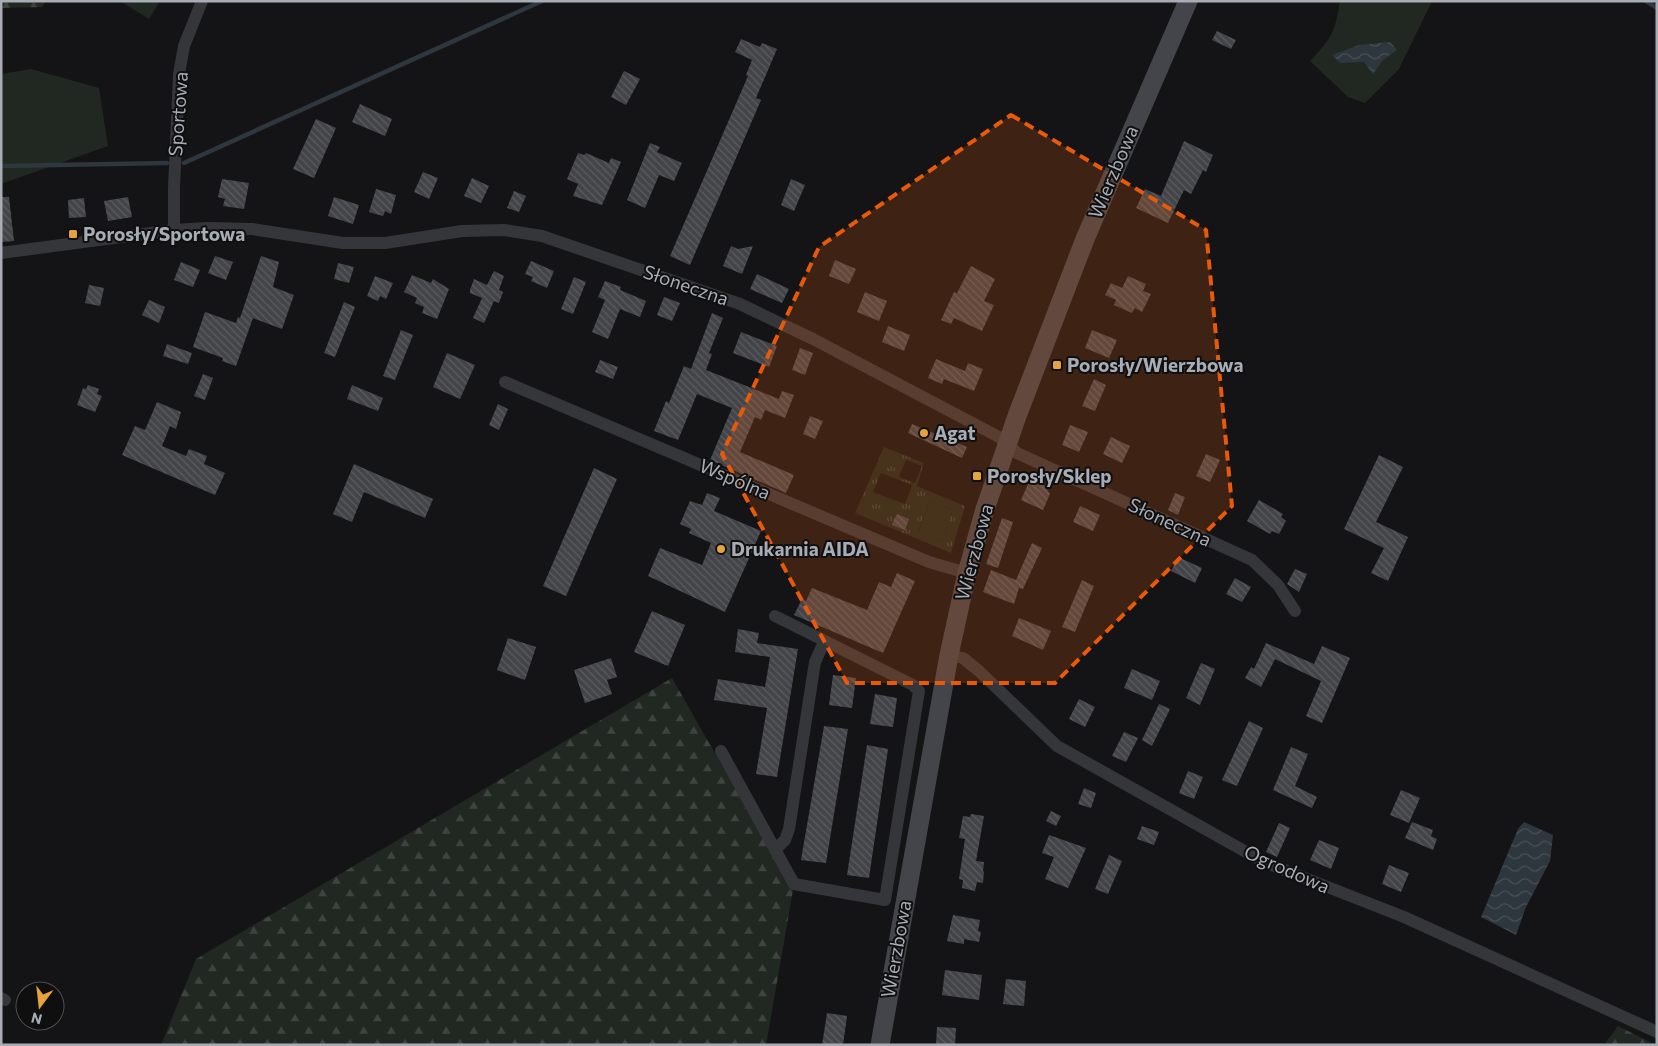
<svg xmlns="http://www.w3.org/2000/svg" width="1658" height="1046" font-family="Commissioner,sans-serif">
<defs>
<pattern id="forest-firs" width="22" height="20" patternUnits="userSpaceOnUse" patternTransform="scale(1.25)"><rect width="22" height="20" fill="#202821"/><path d="M5 1l3.5 6h-7zM16 11l3.5 6h-7z" fill="#3e443f"/></pattern>
<pattern id="park-tufts" width="24" height="20" patternUnits="userSpaceOnUse" patternTransform="scale(1.25)"><rect width="24" height="20" fill="#202821"/><path d="M3 7l-1-3M5 7V3M7 7l1-3M15 17l-1-3M17 17v-4M19 17l1-3" fill="none" stroke="#3e443f"/></pattern>
<pattern id="water-waves" width="16" height="10" patternUnits="userSpaceOnUse" patternTransform="scale(1.25)"><rect width="16" height="10" fill="#2e373d"/><path d="M0 5q4-4 8 0t8 0" fill="none" stroke="#495157"/></pattern>
<pattern id="building-back-hatch" width="6" height="6" patternUnits="userSpaceOnUse" patternTransform="scale(1.25)"><rect width="6" height="6" fill="#434448"/><path d="M-1 5l2 2M0 0l6 6M5-1l2 2" fill="none" stroke="#5b5c60"/></pattern>
</defs>
<rect width="100%" height="100%" fill="#141416"/>
<g fill="#202821">
<polygon points="120,1 160,1 149,19"/>
<path d="M1340,1h92l-33,68 -34,34 -17,-6 -38,-36c22,-23 25,-29 30,-60z"/>
<polygon points="31,69 99,88 108,146 1,184 1,74"/>
<polygon points="930,501 953,510 941,541 918,533"/>
</g>
<g fill="url(#forest-firs)">
<polygon points="1,1 46,1 42,7 1,8"/>
<polygon points="672,678 793,890 766,1045 161,1045 196,959"/>
<polygon points="1618,1026 1656,1045 1604,1045"/>
</g>
<path fill="url(#park-tufts)" fill-rule="evenodd" d="M884,447l40,16 -7,23 48,20 -14,47 -96,-40zM906,460l16,6 -7,17 -16,-6zM881,473l31,12 -7,19 -32,-12zM930,501l23,9 -12,31 -23,-9z"/>
<g fill="url(#water-waves)">
<polygon points="1390,42 1397,50 1383,60 1373,74 1364,62 1340,63 1332,55 1359,45"/>
<polygon points="1524,822 1553,835 1550,861 1526,907 1516,935 1481,917 1518,829"/>
</g>
<g fill="none" stroke-linecap="round" stroke-linejoin="round">
<g stroke="#2e373d" stroke-width="4.5">
<polyline points="1646,1 1657,8"/>
<polyline points="184,163 542,1"/>
<polyline points="1,166 167,163"/>
</g>
</g>
<g fill="url(#building-back-hatch)">
<polygon points="1217,31 1236,40 1231,49 1212,40"/>
<polygon points="741,39 760,47 762,43 777,49 756,98 761,100 690,265 670,256 748,76 746,75 752,60 735,52"/>
<polygon points="624,71 640,79 626,105 611,97"/>
<polygon points="360,104 392,119 385,136 352,122"/>
<polygon points="316,119 336,128 314,178 293,169"/>
<polygon points="1184,141 1213,155 1206,172 1203,170 1191,194 1184,190 1168,223 1136,208 1145,189 1161,196"/>
<polygon points="650,143 660,147 657,152 682,163 674,181 659,175 645,208 627,200"/>
<polygon points="578,153 584,155 586,153 609,163 611,158 621,162 602,205 573,196 578,184 567,179"/>
<polygon points="423,172 438,178 429,199 414,192"/>
<polygon points="472,178 489,186 481,203 464,196"/>
<polygon points="222,179 249,183 244,209 223,206 225,199 218,197"/>
<polygon points="791,179 805,185 794,211 781,205"/>
<polygon points="376,189 396,195 391,214 385,211 383,216 369,212"/>
<polygon points="514,191 526,196 519,212 507,208"/>
<polygon points="1,197 9,197 14,241 1,242"/>
<polygon points="128,197 132,217 108,221 104,201"/>
<polygon points="334,197 359,205 353,224 328,216"/>
<polygon points="84,198 86,217 69,218 68,200"/>
<polygon points="731,246 738,249 753,246 742,274 723,266"/>
<polygon points="215,256 233,262 226,280 208,273"/>
<polygon points="261,256 279,262 273,287 294,295 282,329 253,318 236,366 222,361 223,358 193,347 205,312 236,323 238,317 240,318"/>
<polygon points="835,260 856,269 849,284 829,276"/>
<polygon points="531,261 554,271 547,288 531,281 533,277 525,274"/>
<polygon points="181,262 200,270 193,287 174,280"/>
<polygon points="338,263 354,267 349,283 334,279"/>
<polygon points="971,266 995,279 984,301 994,305 982,331 954,318 951,324 941,320 954,292 957,293"/>
<polygon points="494,271 504,276 499,290 503,292 499,303 494,301 484,323 473,318 482,298 470,293 470,290 474,279 487,285"/>
<polygon points="757,274 789,289 782,303 750,289"/>
<polygon points="412,275 431,283 433,279 449,289 437,319 422,313 424,307 415,303 417,298 404,292"/>
<polygon points="375,276 393,283 386,299 380,296 378,301 367,296"/>
<polygon points="1128,276 1146,284 1143,291 1151,294 1142,312 1135,308 1132,313 1114,305 1116,300 1105,295 1111,283 1122,288"/>
<polygon points="574,277 586,282 573,314 561,309"/>
<polygon points="605,281 621,287 620,290 646,301 640,317 620,309 608,339 592,332 605,300 598,297"/>
<polygon points="89,285 104,288 100,306 85,303"/>
<polygon points="865,292 887,301 879,321 857,312"/>
<polygon points="664,297 680,303 672,321 657,315"/>
<polygon points="149,300 165,307 159,323 142,315"/>
<polygon points="344,302 355,307 335,357 324,353"/>
<polygon points="712,313 723,318 709,353 712,354 706,370 779,399 782,391 794,395 785,418 765,410 761,420 755,417 740,452 794,475 786,493 710,460 732,408 697,394 678,440 654,431 666,401 669,403 684,366 691,369"/>
<polygon points="888,326 910,335 904,351 882,342"/>
<polygon points="401,330 413,335 395,380 383,376"/>
<polygon points="1092,330 1117,340 1109,358 1085,348"/>
<polygon points="741,332 777,346 769,367 733,353"/>
<polygon points="167,344 192,353 188,364 163,356"/>
<polygon points="800,348 813,353 805,375 792,370"/>
<polygon points="447,353 475,365 460,399 433,387"/>
<polygon points="936,359 965,371 968,363 983,369 974,391 944,379 942,384 928,378"/>
<polygon points="600,360 618,367 613,379 595,372"/>
<polygon points="203,374 213,378 205,400 194,396"/>
<polygon points="1094,379 1106,385 1095,411 1082,406"/>
<polygon points="88,385 99,389 97,394 102,396 95,412 77,405 83,388 86,389"/>
<polygon points="352,385 383,398 378,411 347,399"/>
<polygon points="157,402 181,412 176,429 170,426 162,446 186,456 189,449 207,456 204,464 225,473 215,495 122,455 135,426 145,430"/>
<polygon points="498,404 508,409 499,430 489,425"/>
<polygon points="810,416 823,421 815,439 803,434"/>
<polygon points="912,424 967,447 962,458 908,433"/>
<polygon points="1070,425 1088,432 1079,452 1062,445"/>
<polygon points="1111,437 1130,446 1122,463 1103,454"/>
<polygon points="1206,454 1220,460 1210,482 1196,476"/>
<polygon points="1379,455 1403,467 1376,522 1408,537 1388,581 1371,573 1384,548 1344,529"/>
<polygon points="354,464 433,499 425,518 364,492 352,522 333,514"/>
<polygon points="594,468 617,479 566,596 543,586"/>
<polygon points="1039,483 1044,485 1050,494 1043,510 1021,500 1028,484"/>
<polygon points="707,493 720,498 714,511 761,531 725,612 648,576 660,548 702,565 711,543 689,533 691,529 680,524 690,501 702,505"/>
<polygon points="1175,493 1185,497 1178,515 1168,510"/>
<polygon points="1259,500 1283,514 1281,517 1286,521 1279,534 1272,531 1270,534 1247,521"/>
<polygon points="1080,506 1100,515 1093,531 1073,522"/>
<polygon points="897,514 909,519 905,530 892,525"/>
<polygon points="1002,518 1013,522 998,568 986,564"/>
<polygon points="1032,543 1042,548 1023,589 1019,588 1014,604 983,592 991,570 1016,580"/>
<polygon points="1178,557 1202,568 1195,583 1171,571"/>
<polygon points="1295,569 1307,574 1299,592 1287,584"/>
<polygon points="897,573 915,581 883,653 794,615 802,599 806,601 812,588 867,610 879,582 891,587"/>
<polygon points="1235,578 1251,587 1242,602 1226,594"/>
<polygon points="1082,580 1094,586 1075,632 1062,627"/>
<polygon points="652,611 685,625 668,666 634,652"/>
<polygon points="1019,618 1051,631 1043,650 1012,636"/>
<polygon points="738,629 759,633 757,643 798,649 777,777 756,774 767,708 714,700 718,679 765,687 770,657 735,652"/>
<polygon points="508,638 536,647 525,680 497,670"/>
<polygon points="1266,643 1314,664 1322,646 1350,658 1322,723 1306,716 1321,681 1275,659 1261,687 1245,678 1251,667 1254,669"/>
<polygon points="611,658 617,677 607,680 612,694 585,703 574,670"/>
<polygon points="1201,663 1215,669 1200,705 1186,698"/>
<polygon points="1132,669 1160,681 1152,700 1124,688"/>
<polygon points="833,675 856,678 852,708 829,705"/>
<polygon points="875,694 897,698 893,727 870,724"/>
<polygon points="1079,699 1095,707 1085,727 1069,719"/>
<polygon points="1159,704 1170,709 1152,746 1142,740"/>
<polygon points="1249,721 1263,728 1237,786 1222,780"/>
<polygon points="824,726 848,729 826,863 801,860"/>
<polygon points="1124,732 1138,738 1126,762 1112,756"/>
<polygon points="867,745 888,749 869,878 847,875"/>
<polygon points="1291,747 1308,754 1295,786 1317,797 1312,808 1273,790"/>
<polygon points="1188,771 1203,777 1194,799 1179,793"/>
<polygon points="1084,788 1096,793 1091,808 1078,804"/>
<polygon points="1401,790 1420,798 1409,823 1390,815"/>
<polygon points="1051,811 1061,816 1056,826 1046,821"/>
<polygon points="971,814 984,816 976,861 984,862 983,871 984,872 983,883 977,882 975,891 962,888 963,880 959,879 965,839 959,838 963,816 970,817"/>
<polygon points="1412,822 1433,830 1431,836 1437,839 1433,850 1405,838"/>
<polygon points="1279,823 1290,828 1277,857 1266,852"/>
<polygon points="1142,826 1159,832 1154,845 1137,839"/>
<polygon points="1049,835 1086,848 1068,888 1045,879 1054,857 1042,853"/>
<polygon points="1319,840 1339,848 1331,869 1310,860"/>
<polygon points="1109,855 1122,861 1108,894 1095,889"/>
<polygon points="1389,865 1409,873 1401,892 1382,884"/>
<polygon points="953,915 980,920 978,931 981,932 979,942 964,939 964,944 947,941"/>
<polygon points="945,970 982,975 979,1000 942,995"/>
<polygon points="1006,979 1026,981 1024,1006 1003,1004"/>
<polygon points="827,1013 847,1016 843,1045 822,1045"/>
<polygon points="937,1027 956,1028 955,1045 936,1045"/>
</g>
<g fill="none" stroke-linecap="round" stroke-linejoin="round">
<g stroke="#35363a" stroke-width="12">
<polyline points="174,230 174,188 179,74 184,46 202,1"/>
<polyline points="1,253 174,230 208,228 252,229 343,243 385,243 462,231 504,230 542,236 740,304 813,339 999,437 1017,453 1252,560 1278,585 1295,611"/>
<polyline points="505,382 929,562 967,573"/>
<polyline points="949,655 963,658 979,671 1057,746 1264,862 1404,917 1657,1032"/>
<polyline points="721,751 794,884 885,900 919,691 913,685 775,616"/>
<polyline points="775,850 785,840 789,829 815,662 824,642"/>
<polyline points="1,998 5,1000"/>
</g>
<polyline stroke="#43454a" stroke-width="19" points="880,1045 949,655 967,573 985,509 1017,416 1085,239 1188,1"/>
</g>
<path fill="#e8590c" fill-opacity="0.2" stroke="#e8590c" stroke-width="4" stroke-dasharray="10 6" stroke-linejoin="round" d="M1011,115l195,115 26,276 -177,177h-208l-125,-229 97,-207z"/>
<g fill="#e6a23c" stroke="#0f0f10" stroke-width="2">
<rect x="68" y="229" width="10" height="10" rx="2.5"/>
<rect x="1052" y="360" width="10" height="10" rx="2.5"/>
<circle cx="924" cy="433" r="5"/>
<rect x="972" y="471" width="10" height="10" rx="2.5"/>
<circle cx="721" cy="549" r="5"/>
</g>
<g text-anchor="middle" stroke-width="4" stroke-linejoin="round" paint-order="stroke">
<g font-size="19" fill="#a7acb5" stroke="#0f0f10">
<text transform="translate(178 114) rotate(-86)" y="7">Sportowa</text>
<text transform="translate(1113 172) rotate(-67)" y="7">Wierzbowa</text>
<text transform="translate(686 285) rotate(19)" y="7">Słoneczna</text>
<text transform="translate(735 479) rotate(23)" y="7">Wspólna</text>
<text transform="translate(1170 522) rotate(25)" y="7">Słoneczna</text>
<text transform="translate(974 552) rotate(-75)" y="7">Wierzbowa</text>
<text transform="translate(1287 869) rotate(24)" y="7">Ogrodowa</text>
<text transform="translate(896 949) rotate(-80)" y="7">Wierzbowa</text>
</g>
<g font-size="19" font-weight="bold" fill="#a7acb5" stroke="#0f0f10" text-anchor="start">
<text x="83" y="241">Porosły/Sportowa</text>
<text x="1067" y="372">Porosły/Wierzbowa</text>
<text x="934" y="440">Agat</text>
<text x="987" y="483">Porosły/Sklep</text>
<text x="731" y="556">Drukarnia AIDA</text>
</g>
</g>
<rect width="1658" height="1046" fill="none" stroke="#a7acb5" stroke-width="5"/>
<g transform="translate(40 1006) rotate(195)"><circle r="24" fill="#0f0f10" stroke="#4c4e52"/>
<path d="M0-4L9 19L0 12L-9 19Z" fill="#e6a23c"/>
<text y="-8" font-size="14" font-weight="bold" text-anchor="middle" fill="#a7acb5">N</text>
</g>
</svg>
